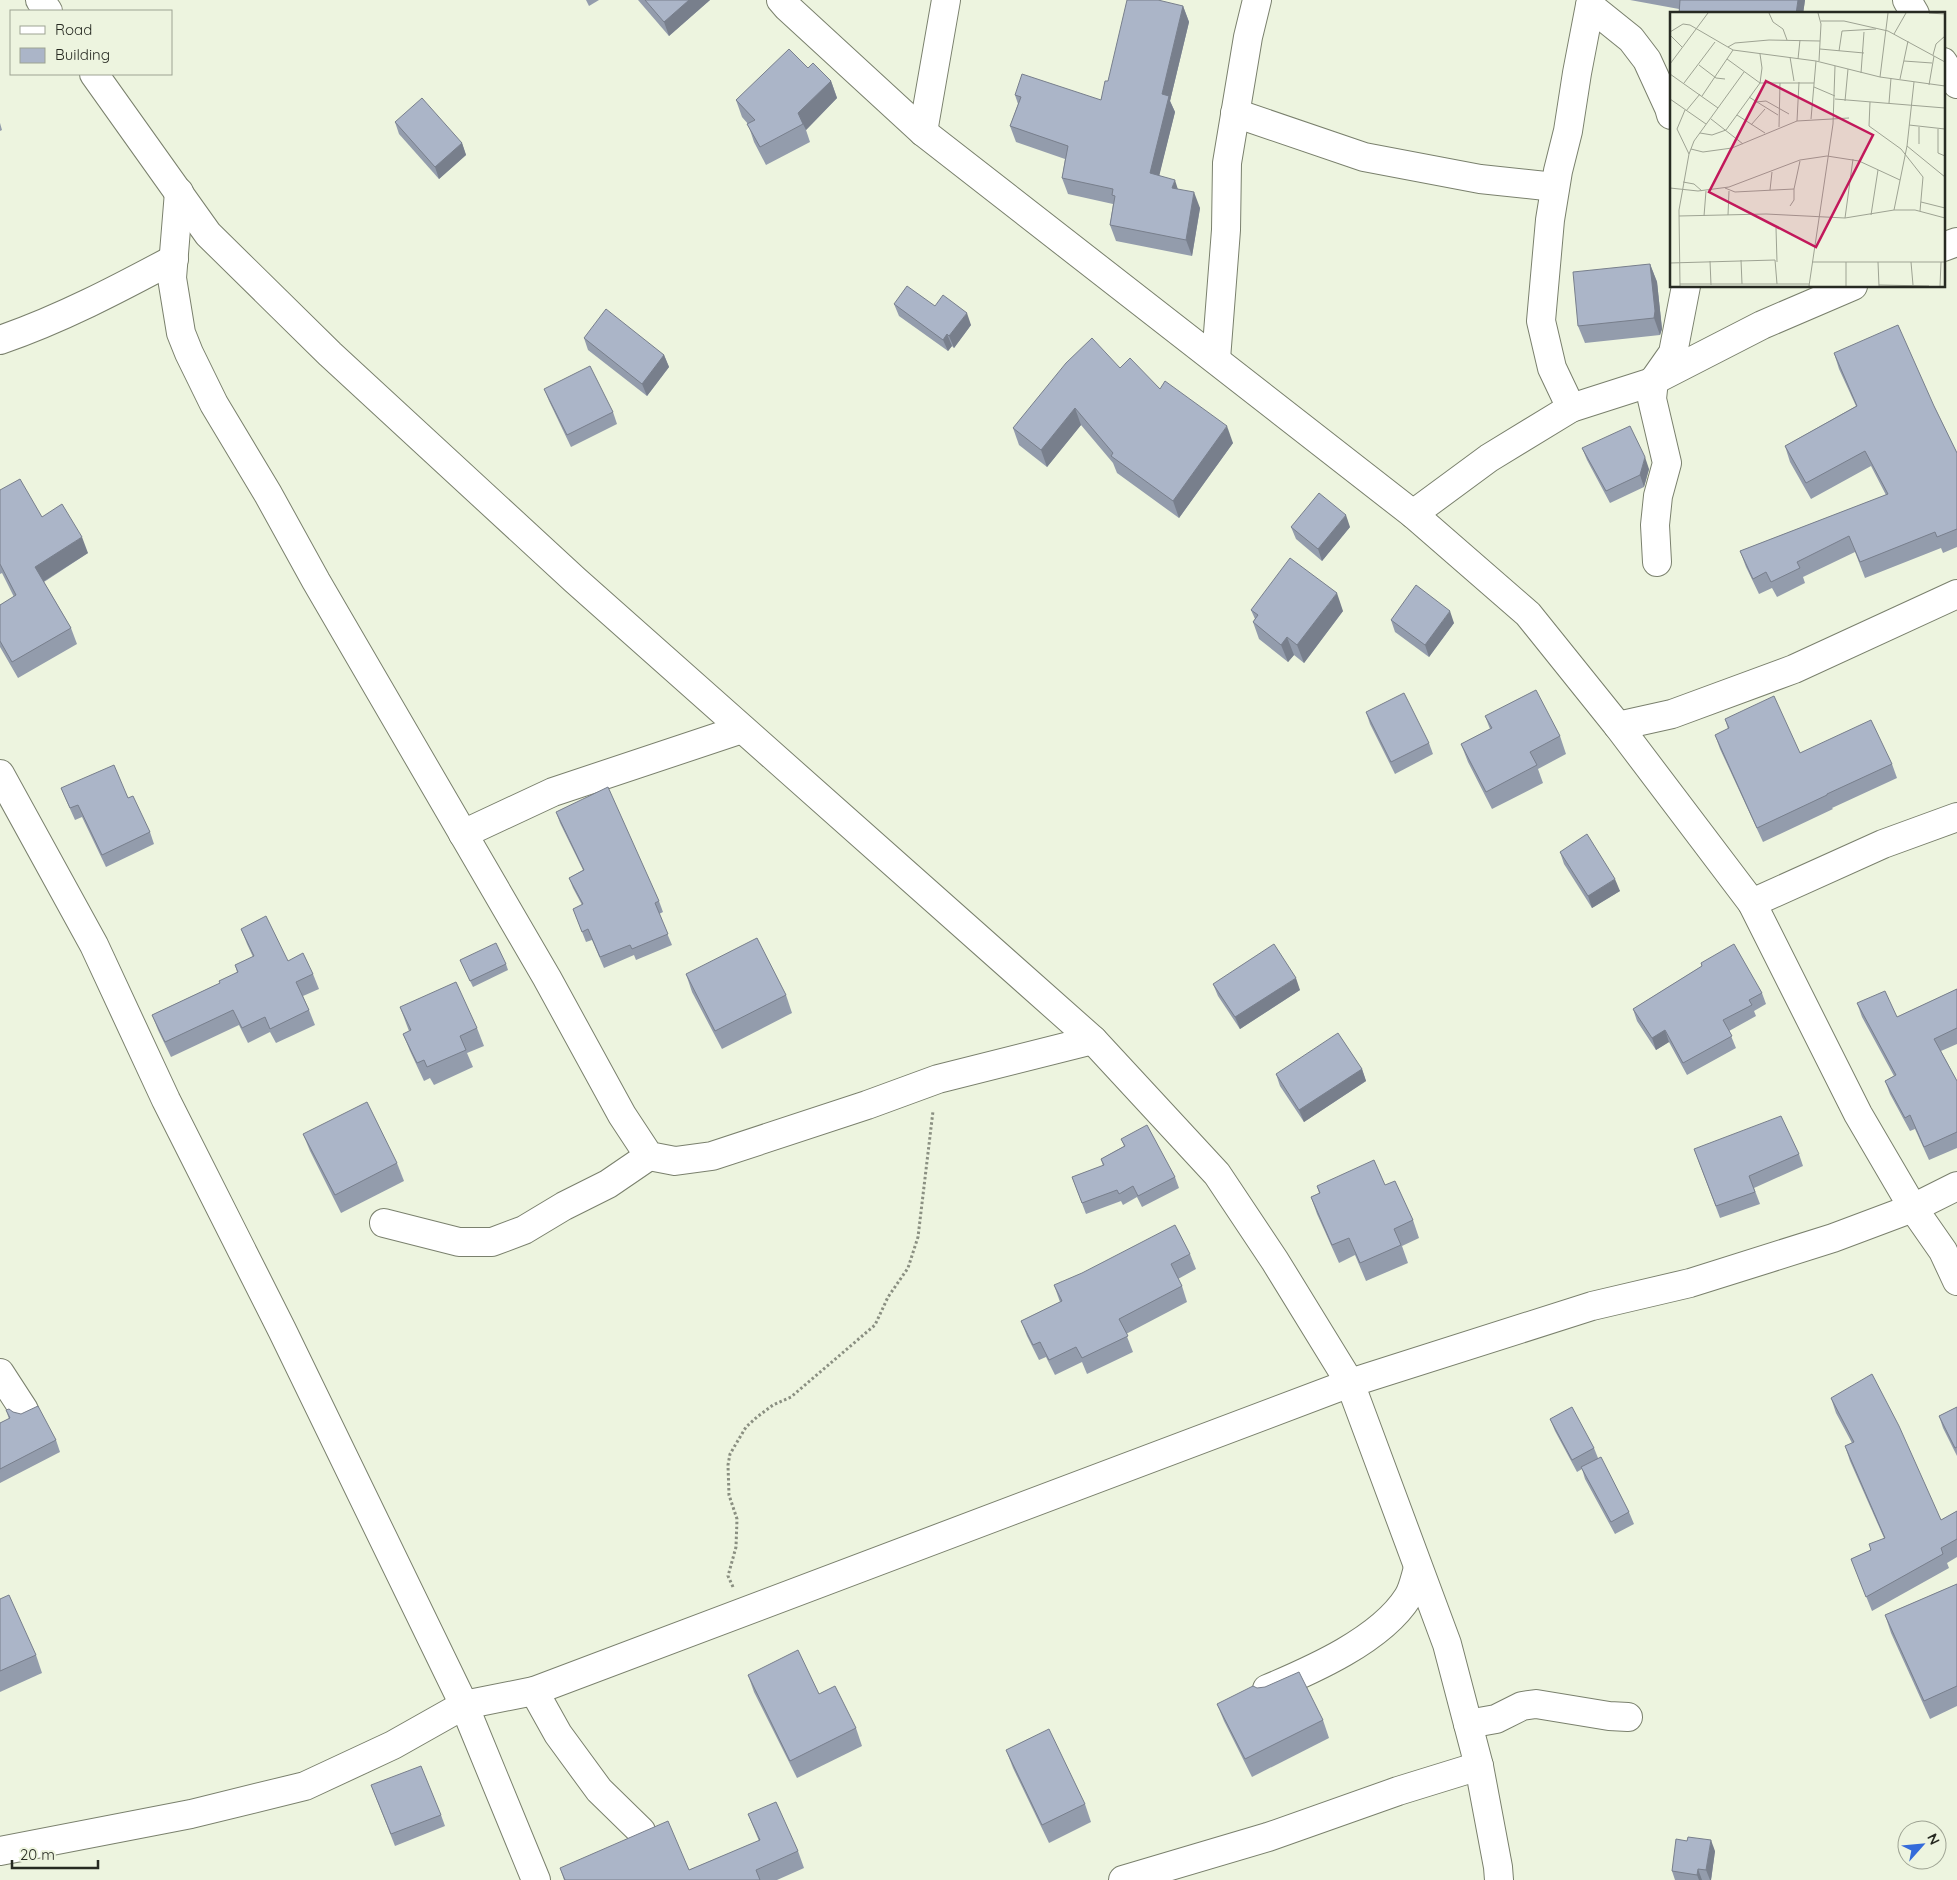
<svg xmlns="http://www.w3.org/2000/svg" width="1957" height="1880" font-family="Quicksand,sans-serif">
<rect width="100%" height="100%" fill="#edf4df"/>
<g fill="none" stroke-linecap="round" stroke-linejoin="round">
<g stroke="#7a806d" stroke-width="30">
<g id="minor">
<polyline points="40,0 48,11"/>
<polyline points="781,0 787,7 923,132 1413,514 1528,614 1618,726 1752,903 1858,1114 1913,1208 1943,1251 1957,1281"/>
<polyline points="1907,0 1915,14"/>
<polyline points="1590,6 1631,39 1647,60 1669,108 1671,115"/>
<polyline points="1943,62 1957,84"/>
<polyline points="94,74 208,234 330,354 575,580 1093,1040 1217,1174 1275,1261 1350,1383 1447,1644 1479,1766 1498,1867 1499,1880"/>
<polyline points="1235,113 1364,157 1480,179 1555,187"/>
<polyline points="923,132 946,0"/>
<polyline points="179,192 172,278 181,333 189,353 214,404 268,494 316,581 547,978 622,1115 649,1156 675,1161 712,1156 867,1105 938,1079 1093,1040"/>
<polyline points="1943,247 1957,242"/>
<path d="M0,340c61,-21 118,-51 174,-81"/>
<polyline points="1216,359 1226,230 1227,163 1248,37 1257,0"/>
<polyline points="1571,408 1552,368 1541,321 1550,220 1558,171 1568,131 1577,73 1591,0"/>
<polyline points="1413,514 1489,458 1571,408 1649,383 1762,325 1853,286"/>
<polyline points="1657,562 1655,525 1658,496 1667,463 1652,399 1654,380 1673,353 1686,286"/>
<polyline points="1618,726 1672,714 1794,669 1957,594"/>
<polyline points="0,774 94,945 166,1100 282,1330 464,1705 536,1880"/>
<polyline points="463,834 553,792 742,729"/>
<polyline points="1752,903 1883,844 1957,817"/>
<polyline points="384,1223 459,1242 492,1242 524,1230 564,1206 608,1184 649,1156"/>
<polyline points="0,1373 24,1410"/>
<path d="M1267,1689c45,-19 114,-49 141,-92 5,-8 7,-19 10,-29"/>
<polyline points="534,1691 558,1734 599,1790 641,1831"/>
<polyline points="1468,1724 1496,1719 1522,1706 1536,1704 1609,1716 1628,1717"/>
<polyline points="0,1851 191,1814 305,1786 393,1745 464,1705 534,1691 1350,1383 1592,1306 1690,1283 1833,1238 1913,1208 1957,1186"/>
<polyline points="1123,1880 1268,1837 1398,1791 1479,1766"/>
</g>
</g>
<polyline stroke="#8a8f81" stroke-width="3" stroke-dasharray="2.5 2.5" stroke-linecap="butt" points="733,1587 728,1576 736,1547 737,1519 729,1495 728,1465 730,1454 746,1427 757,1417 773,1405 791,1397 875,1325 888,1297 908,1268 918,1237 933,1111"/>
<use href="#minor" stroke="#fff" stroke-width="28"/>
</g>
<g fill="#939cac">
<polygon points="586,0 599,0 589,6"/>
<polygon points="638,0 710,0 669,36"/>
<polygon points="1630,0 1805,0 1803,14 1679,14 1679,9"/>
<polygon points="1183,6 1189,22 1170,101 1175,112 1159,175 1178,189 1200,208 1192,256 1116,241 1110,225 1113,204 1068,194 1062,178 1065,159 1016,142 1010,126 1018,104 1015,95 1101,100 1108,81"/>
<polygon points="808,68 831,81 837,98 806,130 810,142 766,165 754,142 748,124 742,117 736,100"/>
<polygon points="395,122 462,143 466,155 439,179 399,134"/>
<polygon points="0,123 2,130 0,131"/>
<polygon points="1650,264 1657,282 1662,329 1660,335 1585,343 1578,326"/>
<polygon points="894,304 935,306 971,325 954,348 952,346 948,351 899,316"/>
<polygon points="584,338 664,355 669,367 647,396 588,350"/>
<polygon points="1834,353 1934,406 1957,453 1957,547 1943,553 1941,548 1865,578 1855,552 1803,577 1805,583 1777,597 1772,588 1759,594 1746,567 1740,551 1886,495 1871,466 1811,499 1790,462 1785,446 1856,406 1839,369"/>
<polygon points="1120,368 1160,389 1233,443 1179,518 1117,473 1113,463 1081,425 1047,467 1019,445 1013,428"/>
<polygon points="544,389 613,412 617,424 571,447 549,401"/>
<polygon points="1582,448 1649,469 1644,487 1610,503 1587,460"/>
<polygon points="0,490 42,517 88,553 44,582 71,628 77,644 18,678 0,647 0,605 14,597 2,573 0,574"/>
<polygon points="1291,527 1350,527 1322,561 1296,539"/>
<polygon points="1251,610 1343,611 1304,663 1294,655 1288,662 1259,639 1253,622 1255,619"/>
<polygon points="1391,620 1454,623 1429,657 1395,632"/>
<polygon points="1366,712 1429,743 1433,754 1395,774 1370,724"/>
<polygon points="1485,716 1560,736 1566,754 1538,769 1543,783 1492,809 1468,762 1461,744 1490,729"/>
<polygon points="1725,719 1800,753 1892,764 1897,778 1832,808 1833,809 1763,842 1720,749 1715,735 1728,729"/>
<polygon points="61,788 128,798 150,832 154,844 106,867 82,817 75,820 66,800"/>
<polygon points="556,812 659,901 663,912 659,914 672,945 636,960 634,955 604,968 592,940 586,942 573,909 582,905 573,888 569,878 583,870 560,823"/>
<polygon points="1560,852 1620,891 1592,908 1564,864"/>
<polygon points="241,929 288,961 313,974 319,989 303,996 309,1010 315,1025 276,1043 270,1032 248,1043 239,1025 171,1057 158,1030 152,1015 220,983 237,972 235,965 253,957 247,944"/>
<polygon points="460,960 506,964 508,970 473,987"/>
<polygon points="1701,963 1762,993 1766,1004 1754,1011 1756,1016 1729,1031 1736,1048 1687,1075 1669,1042 1656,1050 1637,1021 1633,1009 1702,966"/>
<polygon points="686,974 786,995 792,1013 722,1049 692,992"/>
<polygon points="1213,984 1300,990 1240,1029 1218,996"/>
<polygon points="1957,989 1957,1044 1941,1051 1957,1081 1957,1148 1929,1160 1915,1129 1910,1131 1890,1094 1885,1081 1894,1076 1862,1017 1857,1003 1897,1017"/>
<polygon points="400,1007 477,1028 484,1046 467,1053 473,1067 434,1085 430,1078 424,1081 410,1051 403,1034 409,1031"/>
<polygon points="1362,1069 1366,1081 1304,1122 1280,1086 1276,1074"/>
<polygon points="303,1134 397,1163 404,1181 341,1213 310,1151"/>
<polygon points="1121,1139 1175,1177 1179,1188 1142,1207 1137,1197 1123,1205 1121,1201 1086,1214 1072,1177 1103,1166 1101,1159 1124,1146"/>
<polygon points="1694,1149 1799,1154 1803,1166 1754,1188 1760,1204 1720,1218"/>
<polygon points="1385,1185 1413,1220 1419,1238 1402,1246 1408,1263 1366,1281 1355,1255 1339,1263 1317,1214 1311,1197 1319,1193 1317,1186"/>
<polygon points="1190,1254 1196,1269 1178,1279 1182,1286 1187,1302 1126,1334 1133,1352 1087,1374 1082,1362 1055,1375 1046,1357 1039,1360 1027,1336 1021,1321 1060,1302 1054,1285"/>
<polygon points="1831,1398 1941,1520 1957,1511 1957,1557 1947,1563 1949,1568 1872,1611 1851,1559 1871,1550 1884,1538 1850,1461 1845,1446 1852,1443 1836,1413"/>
<polygon points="1957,1407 1957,1456 1943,1428 1939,1416"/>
<polygon points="6,1410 13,1412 56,1440 60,1452 0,1483 0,1423 9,1419"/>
<polygon points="1550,1419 1594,1448 1598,1458 1629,1512 1634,1524 1615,1534 1585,1479 1582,1469 1577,1472 1555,1431"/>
<polygon points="1957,1584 1957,1706 1930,1719 1891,1633 1885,1615"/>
<polygon points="0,1599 36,1655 42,1673 0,1692"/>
<polygon points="748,1675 819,1694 856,1728 862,1746 797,1778 754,1692"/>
<polygon points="1217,1704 1323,1720 1329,1738 1252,1777 1224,1721"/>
<polygon points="1006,1750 1085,1804 1091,1822 1049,1843 1013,1768"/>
<polygon points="371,1785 441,1815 445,1826 395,1846"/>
<polygon points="748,1814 798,1851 804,1868 777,1880 564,1880 560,1868 689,1870 759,1841"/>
<polygon points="1715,1851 1711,1880 1675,1880 1672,1871"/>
</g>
<g fill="#787f8c">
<polygon points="689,0 710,0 669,36 664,22"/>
<polygon points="1798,0 1805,0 1803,14 1796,14"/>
<polygon points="1183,6 1189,22 1170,101 1175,112 1156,189 1150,173 1162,94"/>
<polygon points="831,81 837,98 806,130 803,124 798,113"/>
<polygon points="462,143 466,155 439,179 435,167"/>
<polygon points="1175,180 1180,196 1172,188"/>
<polygon points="1194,192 1200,208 1192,256 1186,240"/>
<polygon points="1650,264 1657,282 1662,329 1660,335 1654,318"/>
<polygon points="967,313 971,325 954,348 949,336"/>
<polygon points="947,334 952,346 948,351 943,340"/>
<polygon points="664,355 669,367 647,396 642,384"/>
<polygon points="1075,408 1081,425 1047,467 1041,450"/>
<polygon points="1227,426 1233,443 1179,518 1173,501"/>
<polygon points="1645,457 1649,469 1644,487 1640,475"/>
<polygon points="1346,515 1350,527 1322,561 1318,549"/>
<polygon points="82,537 88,553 41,583 35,567"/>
<polygon points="1337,593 1343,611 1304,663 1297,645"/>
<polygon points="1450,611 1454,623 1429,657 1425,645"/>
<polygon points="1287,637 1294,655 1288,662 1281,645"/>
<polygon points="1615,879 1620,891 1592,908 1588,896"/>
<polygon points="1296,978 1300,990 1240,1029 1235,1017"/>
<polygon points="1665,1030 1669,1042 1656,1050 1652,1038"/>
<polygon points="1362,1069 1366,1081 1304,1122 1299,1110"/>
<polygon points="1711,1840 1715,1851 1711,1880 1710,1880 1706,1870"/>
<polygon points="1698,1869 1702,1880 1699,1880 1697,1875"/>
</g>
<g fill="#abb5c8" stroke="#787f8c">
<polygon points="645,0 689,0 664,22"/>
<polygon points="1127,0 1158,0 1183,6 1162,94 1169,96 1150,173 1175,180 1172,188 1194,192 1186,240 1110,225 1115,196 1112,195 1113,189 1062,178 1068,146 1010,126 1021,97 1015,95 1022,74 1101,100 1105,81 1108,81"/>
<polygon points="1680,0 1798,0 1796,14 1763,14 1759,13 1759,14 1679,14"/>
<polygon points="789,49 808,68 813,63 831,81 798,113 803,124 760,147 747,124 755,120 736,100"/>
<polygon points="422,98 462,143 435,167 395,122"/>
<polygon points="1650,264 1655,311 1654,318 1578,326 1573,272"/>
<polygon points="907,286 935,306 943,295 967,313 949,336 947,334 943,340 894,304"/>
<polygon points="606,309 664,355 642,384 584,338"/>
<polygon points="1898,325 1934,406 1957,453 1957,529 1937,537 1935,532 1860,562 1849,536 1797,562 1800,568 1771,582 1766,572 1753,579 1740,551 1888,494 1865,451 1806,483 1785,446 1857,406 1834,353"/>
<polygon points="1092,338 1120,368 1130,358 1160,389 1165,381 1227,426 1173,501 1111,456 1113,453 1075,408 1041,450 1013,428 1066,363"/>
<polygon points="590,366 613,412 567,435 544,389"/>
<polygon points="1630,426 1645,457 1640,475 1606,491 1582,448"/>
<polygon points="20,479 42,517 62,504 82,537 35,567 71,628 12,662 0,641 0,605 16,595 0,564 0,490"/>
<polygon points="1319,493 1346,515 1318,549 1291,527"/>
<polygon points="1290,558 1337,593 1297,645 1287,637 1281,645 1253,622 1258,615 1251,610"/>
<polygon points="1416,585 1450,611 1425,645 1391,620"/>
<polygon points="1536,690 1560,736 1530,752 1537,765 1486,792 1461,744 1492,728 1485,716"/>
<polygon points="1404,693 1429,743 1391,762 1366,712"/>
<polygon points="1774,696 1800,753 1871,720 1892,764 1827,794 1827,795 1757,828 1715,735 1729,728 1725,719"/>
<polygon points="114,765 128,798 133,796 150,832 102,855 78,805 70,808 61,788"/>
<polygon points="608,787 659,901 655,903 668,934 632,949 630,945 600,957 588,929 582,932 573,909 583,904 569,878 584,870 556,812"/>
<polygon points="1587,834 1615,879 1588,896 1560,852"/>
<polygon points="266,916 288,961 303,953 313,974 296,982 309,1010 270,1029 265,1017 242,1028 233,1010 165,1042 152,1015 220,983 219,981 238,972 235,965 254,956 241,929"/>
<polygon points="757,938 786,995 715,1031 686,974"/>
<polygon points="496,943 506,964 470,981 460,960"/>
<polygon points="1274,944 1296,978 1235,1017 1213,984"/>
<polygon points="1734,944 1762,993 1749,1000 1752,1005 1723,1020 1732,1036 1683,1063 1665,1030 1652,1038 1633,1009 1702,966 1701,963"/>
<polygon points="456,982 477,1028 460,1036 466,1050 427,1067 424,1060 417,1063 403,1034 411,1030 400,1007"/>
<polygon points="1957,989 1957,1028 1934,1039 1957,1081 1957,1132 1924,1147 1910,1115 1905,1118 1885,1081 1896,1075 1857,1003 1885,991 1897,1017"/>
<polygon points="1338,1033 1362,1069 1299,1110 1276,1074"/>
<polygon points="367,1102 397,1163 335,1195 303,1134"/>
<polygon points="1781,1116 1799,1154 1749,1176 1755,1192 1716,1206 1694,1149"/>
<polygon points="1147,1125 1175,1177 1138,1196 1133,1186 1119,1194 1117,1190 1082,1203 1072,1177 1104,1165 1101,1159 1125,1146 1121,1139"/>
<polygon points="1374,1160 1385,1185 1395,1181 1413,1220 1394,1229 1401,1245 1360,1263 1349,1238 1332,1245 1311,1197 1320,1193 1317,1186"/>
<polygon points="1175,1225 1190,1254 1171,1264 1182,1286 1119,1319 1128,1336 1082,1358 1076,1347 1049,1360 1040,1342 1033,1345 1021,1321 1062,1301 1054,1285 1082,1273"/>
<polygon points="1872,1374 1899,1426 1941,1520 1957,1511 1957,1539 1941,1548 1943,1554 1866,1597 1851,1559 1871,1550 1869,1544 1885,1538 1845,1446 1854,1442 1831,1398"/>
<polygon points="38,1406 56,1440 0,1469 0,1423 10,1418 6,1410 9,1409 13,1412 21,1414"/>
<polygon points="1572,1407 1594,1448 1572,1460 1550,1419"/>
<polygon points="1957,1407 1957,1447 1955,1448 1939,1416"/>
<polygon points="1601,1457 1629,1512 1611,1522 1581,1467"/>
<polygon points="1957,1584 1957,1686 1924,1701 1885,1615"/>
<polygon points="9,1595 36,1655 0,1671 0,1599"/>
<polygon points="798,1650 819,1694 835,1686 856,1728 790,1761 748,1675"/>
<polygon points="1299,1672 1323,1720 1245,1759 1217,1704 1253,1686 1257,1688 1265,1687"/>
<polygon points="1049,1729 1085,1804 1042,1825 1006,1750"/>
<polygon points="421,1766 441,1815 391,1834 371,1785"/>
<polygon points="776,1802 798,1851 756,1870 760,1880 565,1880 560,1868 668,1821 689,1870 760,1840 748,1814"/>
<polygon points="1688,1837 1711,1840 1706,1870 1698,1869 1697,1875 1672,1871 1676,1839 1687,1841"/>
</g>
<g transform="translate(1670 12)">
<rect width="275" height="275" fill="#edf4df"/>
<path fill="none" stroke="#9ea393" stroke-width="1" d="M99,1l4,9 10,7 4,11M148,1l3,11 -2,37M259,1l16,1M151,9h23l44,10 57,31M0,20l13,-8 7,1 43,25 83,11 64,16 65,9M224,22l12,-21M0,23l12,12M58,35l7,-4 34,-3 51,1M150,37l44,4M169,39l3,-20 34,-2M263,43l3,-11 9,-8M120,45l4,24M57,47l33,24h54M128,47l2,-19M234,49l28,2M0,52l38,-51M29,53l17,13 9,1M191,61l3,-41M0,62l48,34M210,65l8,-64M230,67l8,-38M14,71l31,-41M259,73l5,-29M144,75l21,9M32,84l31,-46M79,85l29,18M0,87l36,25M165,87l110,9M175,89l3,-32M86,90l10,-1 23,13M200,90l-1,24 32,23 22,28 -3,34M219,91l2,-25M15,98l-8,19 12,25M16,99l14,-17M67,103l28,18M41,107l32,25M141,107l5,-58M127,109l2,-39M81,113l14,-16M239,113l36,4M109,115l1,-44M249,115v17M268,117v24l7,3M30,121l12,2 14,-5 34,-47 2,-15 -2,-14M237,134l38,31M21,137l12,3 29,-4 65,-27 52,-3M13,170l11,2 8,7M0,176l28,3 31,-4 71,-27 27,-4 32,5 41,19M55,176l10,4 59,-3 6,-28M100,178l2,-18M251,190l24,6M120,194l4,-6v-11M224,198h21l30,8M58,203l1,-24M201,203l7,-45M9,204l87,-2 79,4 49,-8 13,-64 7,-64M34,204l2,-25M175,206l8,-59M106,216l1,34M71,248l1,24M40,249l1,24M142,250h133M208,250l1,24M241,250l2,23M0,251l105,-3 2,24M10,272h129M209,273l50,1M10,274l-1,-76 10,-56 5,-13 50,-69M139,274l24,-162 2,-58M176,274v-24M270,274l1,-24"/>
<path fill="#c2185b" fill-opacity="0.15" stroke="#c2185b" stroke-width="2.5" d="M96,69l107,54 -57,112 -107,-55z"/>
<rect width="275" height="275" fill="none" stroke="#272a22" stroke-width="2.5"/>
</g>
<rect x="10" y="10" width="162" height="65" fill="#edf4df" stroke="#9ea393"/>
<rect x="20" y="26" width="25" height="8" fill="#ffffff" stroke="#9ea393"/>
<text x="55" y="35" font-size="15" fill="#272a22">Road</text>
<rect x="20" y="48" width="25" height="15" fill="#abb5c8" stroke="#9ea393"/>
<text x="55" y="60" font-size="15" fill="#272a22">Building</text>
<g transform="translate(1922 1845) rotate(63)"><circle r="24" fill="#edf4df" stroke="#9ea393"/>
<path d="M0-4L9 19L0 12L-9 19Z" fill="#346bda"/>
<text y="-8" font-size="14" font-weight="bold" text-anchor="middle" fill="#272a22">N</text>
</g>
<path d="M12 1860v8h86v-8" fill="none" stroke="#272a22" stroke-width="2.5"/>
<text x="20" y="1860" font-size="15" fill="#272a22" stroke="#edf4df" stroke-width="4" paint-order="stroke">20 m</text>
</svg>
